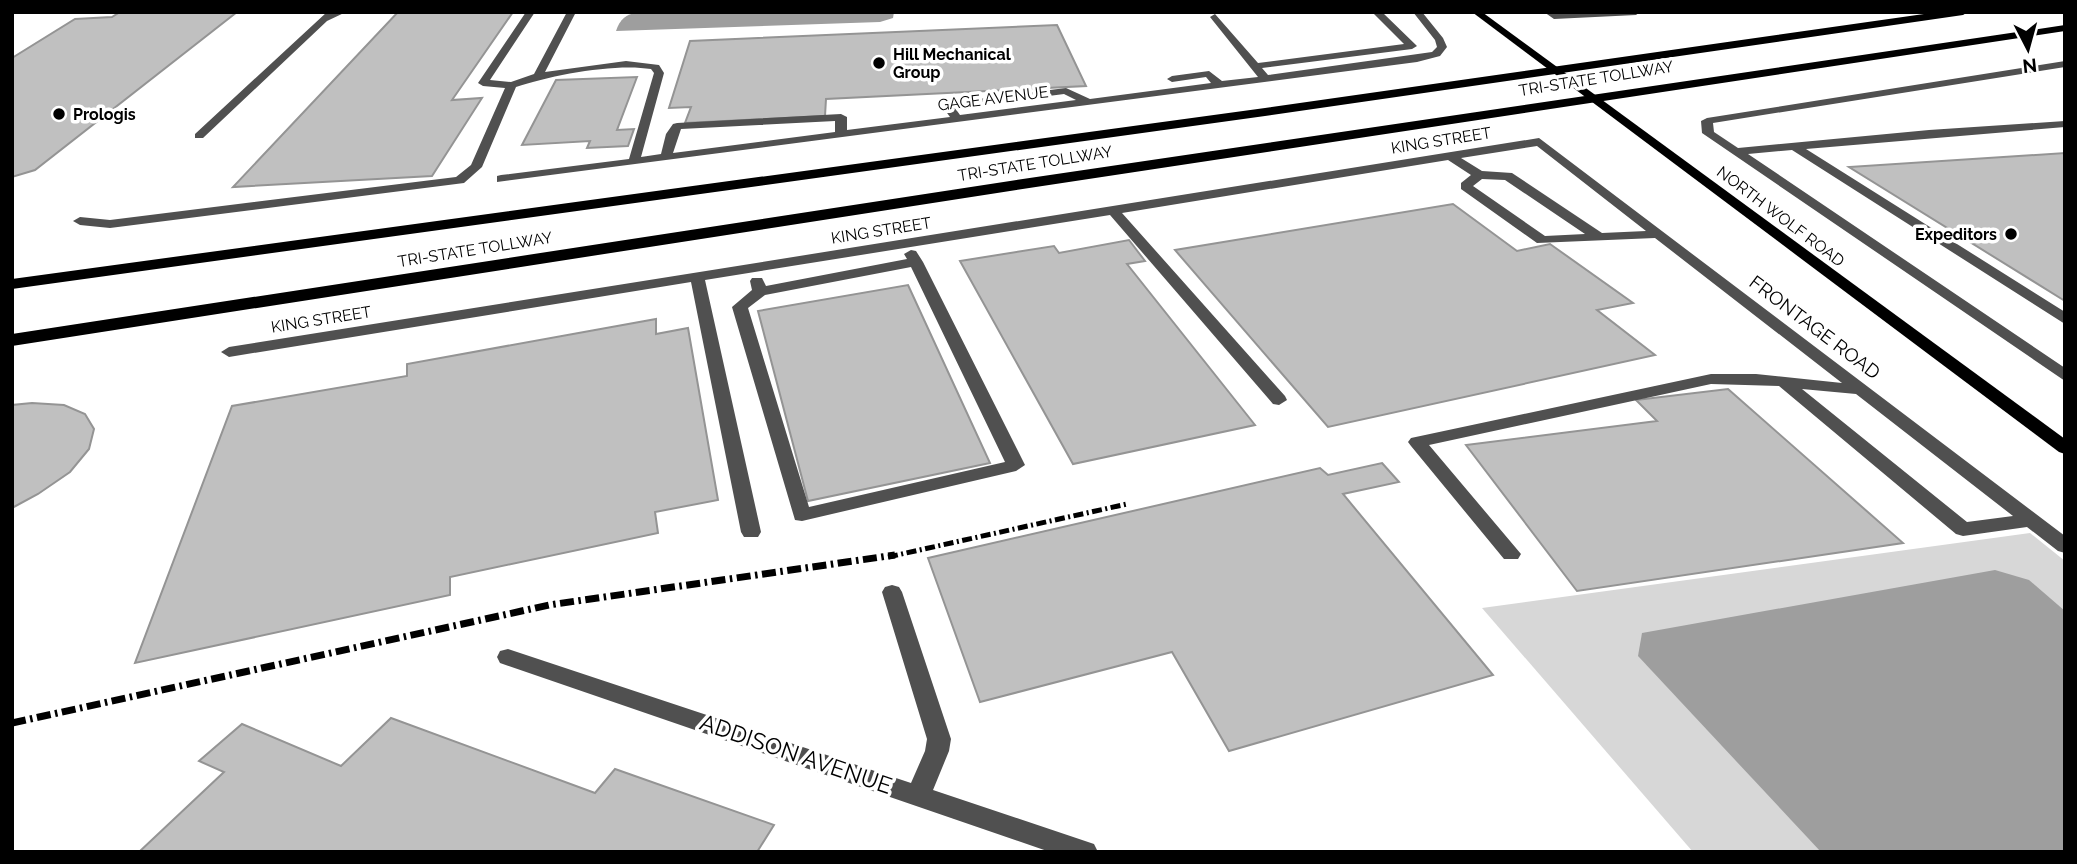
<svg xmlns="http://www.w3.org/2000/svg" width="2077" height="864" font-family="Raleway,sans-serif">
<rect width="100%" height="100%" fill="#fff"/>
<polygon fill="#d7d7d7" points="2030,533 2065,561 2065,852 1693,852 1482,608"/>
<g fill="#9e9e9e">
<path d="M639,12h255l-1,6 -13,4 -264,9c4,-12 10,-17 23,-19z"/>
<polygon points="1995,570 2029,580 2065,611 2065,852 1821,852 1638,656 1642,633"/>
</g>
<g fill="#c0c0c0" stroke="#949494" stroke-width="2">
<polygon points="120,12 237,12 35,170 12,177 12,58 75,19 112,17"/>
<polygon points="398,12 513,12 452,100 482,98 432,176 233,187"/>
<polygon points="1057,25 1086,86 826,99 825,116 685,123 691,107 669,108 690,41"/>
<polygon points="637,77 617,130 634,129 628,146 587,148 590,141 522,145 556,80"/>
<polygon points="2065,153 2065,301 1849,167"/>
<polygon points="1453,204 1517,251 1550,244 1633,303 1597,310 1655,355 1328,427 1175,250"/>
<polygon points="1129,240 1145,261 1127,264 1255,425 1073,464 960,261 1054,246 1059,253"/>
<polygon points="908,285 990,463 808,501 758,311"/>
<polygon points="656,319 656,334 688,328 718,500 655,512 658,533 450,577 450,595 135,663 232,406 407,376 407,364"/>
<polygon points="1728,389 1903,543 1577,591 1466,445 1657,421 1636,400"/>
<polygon points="32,403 64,405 85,414 94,429 89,449 70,472 38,494 12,508 12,405"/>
<polygon points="1382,463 1399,482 1343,494 1493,675 1229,751 1172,652 980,702 928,558 1320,468 1328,475"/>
<polygon points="391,718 595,793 615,769 774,825 757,852 139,852 224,772 199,761 242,724 341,766"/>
</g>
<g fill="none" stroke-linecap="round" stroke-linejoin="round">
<g fill="#505050" fill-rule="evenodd">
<polygon points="327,12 346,12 327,21 203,138 195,138 195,134"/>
<path d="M526,12h9l-45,68 21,2 23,-8 33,-62h9l-31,60 81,-11 33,4 5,8 -23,84 20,-3 5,-20 7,-10 4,-1 164,-9 6,3v13l103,-13 -8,-11 6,-3 118,-15 24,11 121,-16 -5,-6 -34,5 -5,-3 5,-3 37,-5 13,10 36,-4 -48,-60 5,-3 43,49 146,-19 -32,-32h10l35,34 -5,3 -150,19 6,7 164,-23 5,-5 -2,-7 -22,-28h9l21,26 4,9 -7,9 -23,6 -920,120v-6l4,-1 128,-16 25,-86 -3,-4c-35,-6 -100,6 -135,18l-34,80 -18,16 -354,45 -30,-3 -7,-4 7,-4 30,3 346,-43 15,-12 34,-77 -22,-2 -5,-3zM1064,94l12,6 -116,15 -5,-7zM835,121v11l-162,21 8,-24z"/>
<polygon points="1544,12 1556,13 1640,12 1636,15 1554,19"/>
<polygon points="2065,61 2065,67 1713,123 1714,132 1738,148 1929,130 2065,121 2065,127 1806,149 2065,312 2065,324 1792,150 1748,154 2065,368 2065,381 1702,133 1701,121 1707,118"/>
<path d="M1539,138l526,398v17l-7,-2 -31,-24 -64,9 -7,-2 -177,-148 -68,-2 -282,61 92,109 -3,5h-14l-93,-113 -3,-4 3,-4 300,-64h45l86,9 -187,-145 -118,5 -76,-54v-6l10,-8 -23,-15 -326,53 163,183 2,4 -8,5 -6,-1 -163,-189 -405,65 56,252 -3,5h-14l-3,-5 -50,-250 -462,75 -8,-5 8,-5zM1537,146l109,85 -44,2 -90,-60 -30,-2 -21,-13zM1482,179l23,1 80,54 -40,2 -72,-50zM1802,389l54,5 157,122 -46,6z"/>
<path d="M911,250l5,1 7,11 102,203 -9,6 -214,50 -7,-1 -63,-213 20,-17 -2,-9 2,-3h10l4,8 141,-27 -3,-5zM911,267l94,195 -196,45 -61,-199 17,-13z"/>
<polygon points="892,585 899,587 902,592 951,739 949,751 933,790 1094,844 1098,852 1050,852 500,663 497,657 500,651 508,649 911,783 925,751 927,739 882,592 885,587"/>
</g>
<polygon fill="#000" fill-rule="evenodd" points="1472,12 1482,12 2065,439 2065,454 2059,452"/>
<g fill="#000" fill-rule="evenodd">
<polygon points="1938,12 1968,12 1963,15 1265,116 12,289 12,279 1265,108"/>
<polygon points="2065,25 2065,31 1010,191 12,346 12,334 1010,181"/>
</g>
<polyline stroke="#000" stroke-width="5" stroke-dasharray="10 3.5 2 3.5" stroke-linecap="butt" points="888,557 1127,504"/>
<polyline stroke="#000" stroke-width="7" stroke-dasharray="14 4.5 2.5 4.5" stroke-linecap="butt" points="12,723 549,605 895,555"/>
</g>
<g fill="#000" stroke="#fff" stroke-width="2.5">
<circle cx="879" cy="63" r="7"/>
<circle cx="59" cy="114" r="7"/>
<circle cx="2011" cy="234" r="7"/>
</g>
<g text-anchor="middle" stroke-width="7" stroke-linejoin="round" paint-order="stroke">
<g font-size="16" font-weight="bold" fill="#000" stroke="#fff" text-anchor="start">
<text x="893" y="60">Hill Mechanical<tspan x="893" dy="18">Group</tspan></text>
<text x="73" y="120">Prologis</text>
<text x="1997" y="240" text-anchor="end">Expeditors</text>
</g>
<g font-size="16" fill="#000" stroke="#fff">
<text transform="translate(1596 78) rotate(-9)" y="6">TRI-STATE TOLLWAY</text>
<text transform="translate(993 98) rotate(-7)" y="6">GAGE AVENUE</text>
<text transform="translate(1441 140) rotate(-9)" y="6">KING STREET</text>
<text transform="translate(1035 163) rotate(-9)" y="6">TRI-STATE TOLLWAY</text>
<text transform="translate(1781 216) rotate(37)" y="6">NORTH WOLF ROAD</text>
<text transform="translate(881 230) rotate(-9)" y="6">KING STREET</text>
<text transform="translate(475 249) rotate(-9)" y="6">TRI-STATE TOLLWAY</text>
<text transform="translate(321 319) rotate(-9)" y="6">KING STREET</text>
</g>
<g font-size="19" fill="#000" stroke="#fff">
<text transform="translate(1815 327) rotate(37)" y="7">FRONTAGE ROAD</text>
</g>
<g font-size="23" fill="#000" stroke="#fff">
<text transform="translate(796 754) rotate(19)" y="8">ADDISON AVENUE</text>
</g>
</g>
<rect width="2077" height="864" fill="none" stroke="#000000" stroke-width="28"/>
<g transform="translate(2028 49) rotate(174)" stroke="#ffffff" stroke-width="5" paint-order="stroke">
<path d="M0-5L12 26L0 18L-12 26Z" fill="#000000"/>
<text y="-10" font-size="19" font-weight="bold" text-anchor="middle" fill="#000000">N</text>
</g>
</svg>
